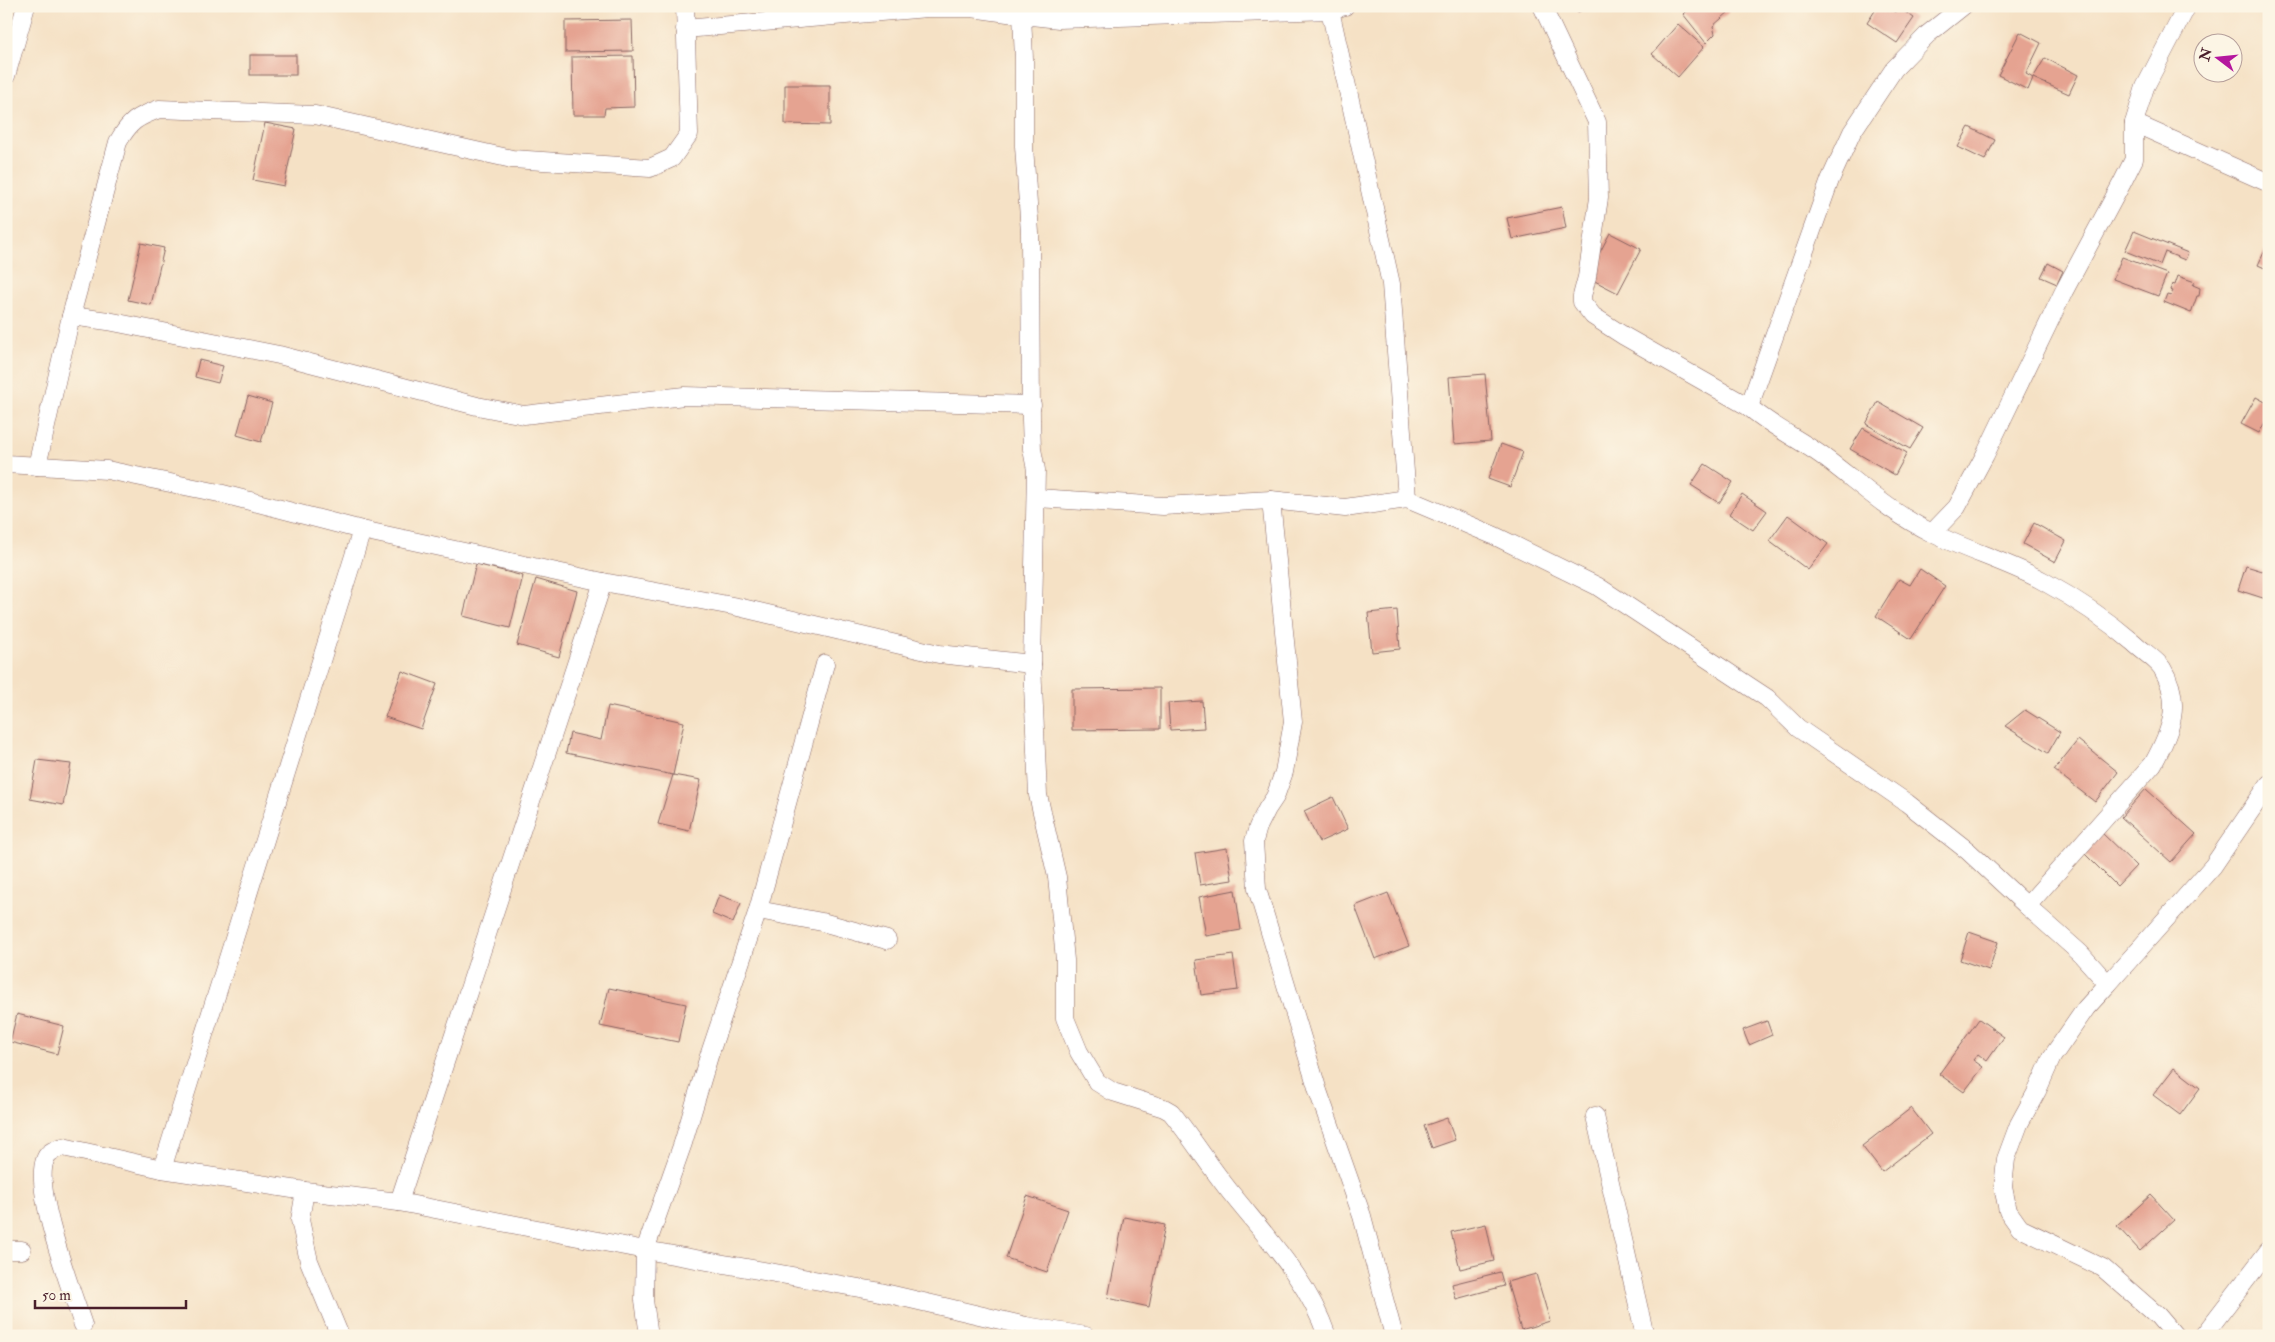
<svg xmlns="http://www.w3.org/2000/svg" width="2275" height="1342" font-family="'IM FELL Double Pica',serif">
<rect width="100%" height="100%" fill="#fcf5e5"/>
<filter id="ink" filterUnits="userSpaceOnUse"><feTurbulence type="fractalNoise" baseFrequency=".02" numOctaves="2"/><feDisplacementMap in="SourceGraphic" scale="10" xChannelSelector="R" yChannelSelector="G"/><feConvolveMatrix kernelMatrix="1 2 1 2 8 2 1 2 1" color-interpolation-filters="sRGB"/></filter>
<filter id="wash" filterUnits="userSpaceOnUse"><feTurbulence type="fractalNoise" baseFrequency=".0096" numOctaves="4" result="noise"/><feDisplacementMap in="SourceGraphic" scale="20" xChannelSelector="R" yChannelSelector="G"/><feGaussianBlur stdDeviation="1.12" result="paint"/><feColorMatrix in="noise" values="0 0 0 0 0 0 0 0 0 0 0 0 0 0 0 0 0 1.4 0 .05"/><feComposite in="paint" operator="in"/></filter>
<g filter="url(#wash)">
<rect width="100%" height="100%" fill="#f5e1c5"/>
<g id="blocks">
<g fill="#e5a391">
<polygon points="1576,6 1590,6 1578,12"/>
<polygon points="1691,6 1726,6 1730,11 1713,26 1715,34 1706,43 1683,14"/>
<polygon points="1878,6 1890,6 1889,8 1895,12 1898,7 1914,18 1897,43 1867,23"/>
<polygon points="632,20 633,51 565,52 565,21"/>
<polygon points="1678,24 1704,47 1678,77 1652,54"/>
<polygon points="2020,32 2041,43 2026,74 2033,78 2028,90 1998,75"/>
<rect x="250" y="55" width="46" height="20"/>
<polygon points="633,56 634,107 605,108 604,115 573,115 572,57"/>
<polygon points="2045,58 2078,75 2069,94 2033,78"/>
<polygon points="785,85 830,85 830,125 785,124"/>
<polygon points="265,123 296,129 284,186 253,180"/>
<polygon points="1969,127 1995,140 1985,160 1958,147"/>
<polygon points="1562,207 1566,228 1512,239 1507,218"/>
<polygon points="2134,231 2188,253 2185,260 2165,252 2160,265 2125,251"/>
<polygon points="1610,233 1641,249 1618,293 1587,277"/>
<polygon points="2269,242 2269,270 2258,265"/>
<polygon points="141,243 164,248 151,305 128,300"/>
<polygon points="2122,257 2167,274 2158,296 2113,279"/>
<polygon points="2048,263 2063,271 2057,284 2041,277"/>
<polygon points="2178,276 2195,282 2193,285 2200,288 2199,296 2197,296 2191,313 2164,302 2167,294 2171,295 2173,291 2170,290 2172,284 2175,285"/>
<polygon points="199,360 223,366 218,383 195,377"/>
<polygon points="1485,374 1491,441 1454,444 1449,377"/>
<polygon points="248,396 272,403 261,442 237,435"/>
<polygon points="2256,397 2269,404 2269,415 2259,433 2241,424"/>
<polygon points="1878,402 1923,428 1910,449 1866,424"/>
<polygon points="1863,428 1907,453 1895,475 1850,449"/>
<polygon points="1501,444 1523,452 1510,487 1488,479"/>
<polygon points="1705,464 1733,482 1719,503 1691,485"/>
<polygon points="1742,494 1767,511 1753,530 1729,514"/>
<polygon points="1788,515 1828,544 1808,570 1769,541"/>
<polygon points="2034,523 2066,541 2055,562 2023,544"/>
<polygon points="476,564 523,576 510,628 463,616"/>
<polygon points="2246,566 2269,573 2269,600 2238,590"/>
<polygon points="1920,569 1945,586 1911,639 1876,616 1899,579 1910,585"/>
<polygon points="536,579 577,591 559,657 517,645"/>
<polygon points="1397,610 1400,649 1372,652 1368,613"/>
<polygon points="402,671 437,684 421,729 385,717"/>
<polygon points="1160,688 1160,729 1072,730 1072,689"/>
<polygon points="1202,701 1204,728 1170,730 1168,703"/>
<polygon points="608,706 684,722 673,775 566,753 570,733 601,740"/>
<polygon points="2025,710 2060,732 2048,753 2005,726"/>
<polygon points="2078,740 2118,772 2095,802 2054,770"/>
<polygon points="37,760 71,764 63,805 30,799"/>
<polygon points="673,775 701,780 689,831 658,824"/>
<polygon points="2146,789 2196,834 2171,862 2121,817"/>
<polygon points="1333,797 1348,829 1319,842 1304,811"/>
<polygon points="2100,831 2136,866 2117,886 2082,851"/>
<polygon points="1227,848 1232,880 1200,885 1195,853"/>
<polygon points="1235,890 1241,930 1206,936 1199,897"/>
<polygon points="1388,893 1409,946 1375,959 1355,906"/>
<polygon points="719,895 741,903 733,923 712,914"/>
<polygon points="1969,932 1998,942 1989,970 1960,960"/>
<polygon points="1233,955 1238,990 1201,995 1196,960"/>
<polygon points="609,988 686,1004 678,1042 600,1026"/>
<polygon points="17,1014 64,1026 57,1054 10,1042"/>
<polygon points="1979,1019 2004,1037 1987,1061 1978,1054 1973,1060 1983,1067 1964,1092 1939,1074"/>
<polygon points="1767,1021 1772,1035 1749,1045 1743,1030"/>
<polygon points="2174,1068 2200,1088 2180,1115 2153,1095"/>
<polygon points="1911,1108 1931,1134 1882,1172 1862,1146"/>
<polygon points="1447,1118 1455,1140 1432,1148 1424,1126"/>
<polygon points="2151,1195 2174,1220 2140,1251 2117,1226"/>
<polygon points="1027,1196 1068,1210 1047,1272 1006,1258"/>
<polygon points="1124,1217 1165,1225 1149,1307 1108,1298"/>
<polygon points="1486,1224 1494,1261 1460,1269 1451,1232"/>
<polygon points="1500,1272 1504,1286 1456,1299 1452,1284"/>
<polygon points="1536,1274 1550,1321 1521,1330 1507,1282"/>
</g>
</g>
</g>
<g filter="url(#ink)">
<use href="#blocks" fill-opacity="0" stroke="#866361" stroke-width="1"/>
<g fill="none" stroke-linecap="round" stroke-linejoin="round">
<g stroke="#866361" stroke-width="19">
<g id="street">
<path d="M1542,6l55,116 2,76 -12,79 -5,19v6l11,14 31,20 125,71c22,19 48,31 72,48 37,27 69,58 111,78 36,18 76,29 111,48 33,18 63,38 91,62 8,8 22,16 28,25 21,35 9,63 -9,96l-126,142"/>
<polyline points="1330,10 1391,284 1407,499"/>
<polyline points="1022,15 1059,19 1330,10 1345,6"/>
<path d="M685,29l242,-21h45l50,7 2,44v87l6,87 1,187 1,29 4,21 -4,194 6,131 19,82 8,83v58l14,34 18,30 16,10 51,16 7,4c21,26 39,55 60,81 36,45 77,87 96,143"/>
<polyline points="6,76 26,6"/>
<polyline points="2134,123 2269,183"/>
<polyline points="71,316 108,321 279,355 477,406 524,415 684,396 1032,405"/>
<polyline points="1749,407 1830,180 1852,132 1894,69 1928,34 1963,6"/>
<polyline points="6,464 107,470 219,493 362,530 603,582 738,607 939,654 1032,664"/>
<path d="M37,466l34,-150 47,-174c12,-21 19,-25 41,-33l156,6 197,44 138,9 22,-10 17,-24 -4,-128"/>
<polyline points="1037,498 1163,506 1271,500 1345,508 1407,499 1495,536 1597,586 1767,698 1798,728 1907,803 1968,851 2027,906 2080,953 2108,984 2086,1008 2052,1057 2037,1091 2019,1124 2006,1159 2003,1187 2008,1211 2020,1228 2103,1268 2158,1316 2175,1336"/>
<polyline points="1271,500 1293,722 1284,772 1275,797 1267,809 1258,827 1254,841 1257,889 1318,1091 1362,1216 1394,1336"/>
<polyline points="1932,533 1957,507 1985,455 2064,291 2122,183 2134,159 2134,123 2145,87 2187,6"/>
<polyline points="758,910 822,922 887,940"/>
<polyline points="2108,984 2213,866 2269,784"/>
<polyline points="1595,1116 1645,1336"/>
<polyline points="162,1169 362,530"/>
<polyline points="305,1191 300,1220 309,1261 340,1336"/>
<polyline points="399,1202 603,582"/>
<polyline points="6,1250 22,1250"/>
<path d="M83,1325c-11,-34 -50,-134 -38,-165 2,-8 10,-11 18,-13l99,22 143,22 94,11 246,48 231,41 150,35 60,10"/>
<polyline points="649,1336 644,1300 645,1250 683,1143 709,1056 758,910 825,664"/>
<polyline points="2203,1336 2269,1250"/>
</g>
</g>
<use href="#street" stroke="#fff" stroke-width="18"/>
</g>
</g>
<rect width="2275" height="1342" fill="none" stroke="#fcf5e5" stroke-width="25"/>
<g transform="translate(2218 58) rotate(286)"><circle r="24" fill="#fcf5e5" stroke="#b59f9b"/>
<path d="M0-4L9 19L0 12L-9 19Z" fill="#b5179e"/>
<text y="-8" font-size="14" font-weight="bold" text-anchor="middle" fill="#4a1f2b">N</text>
</g>
<path d="M35 1300v8h151v-8" fill="none" stroke="#4a1f2b" stroke-width="2.5"/>
<text x="42" y="1300" font-size="15" fill="#4a1f2b" stroke="#fcf5e5" stroke-width="4" paint-order="stroke">50 m</text>
</svg>
